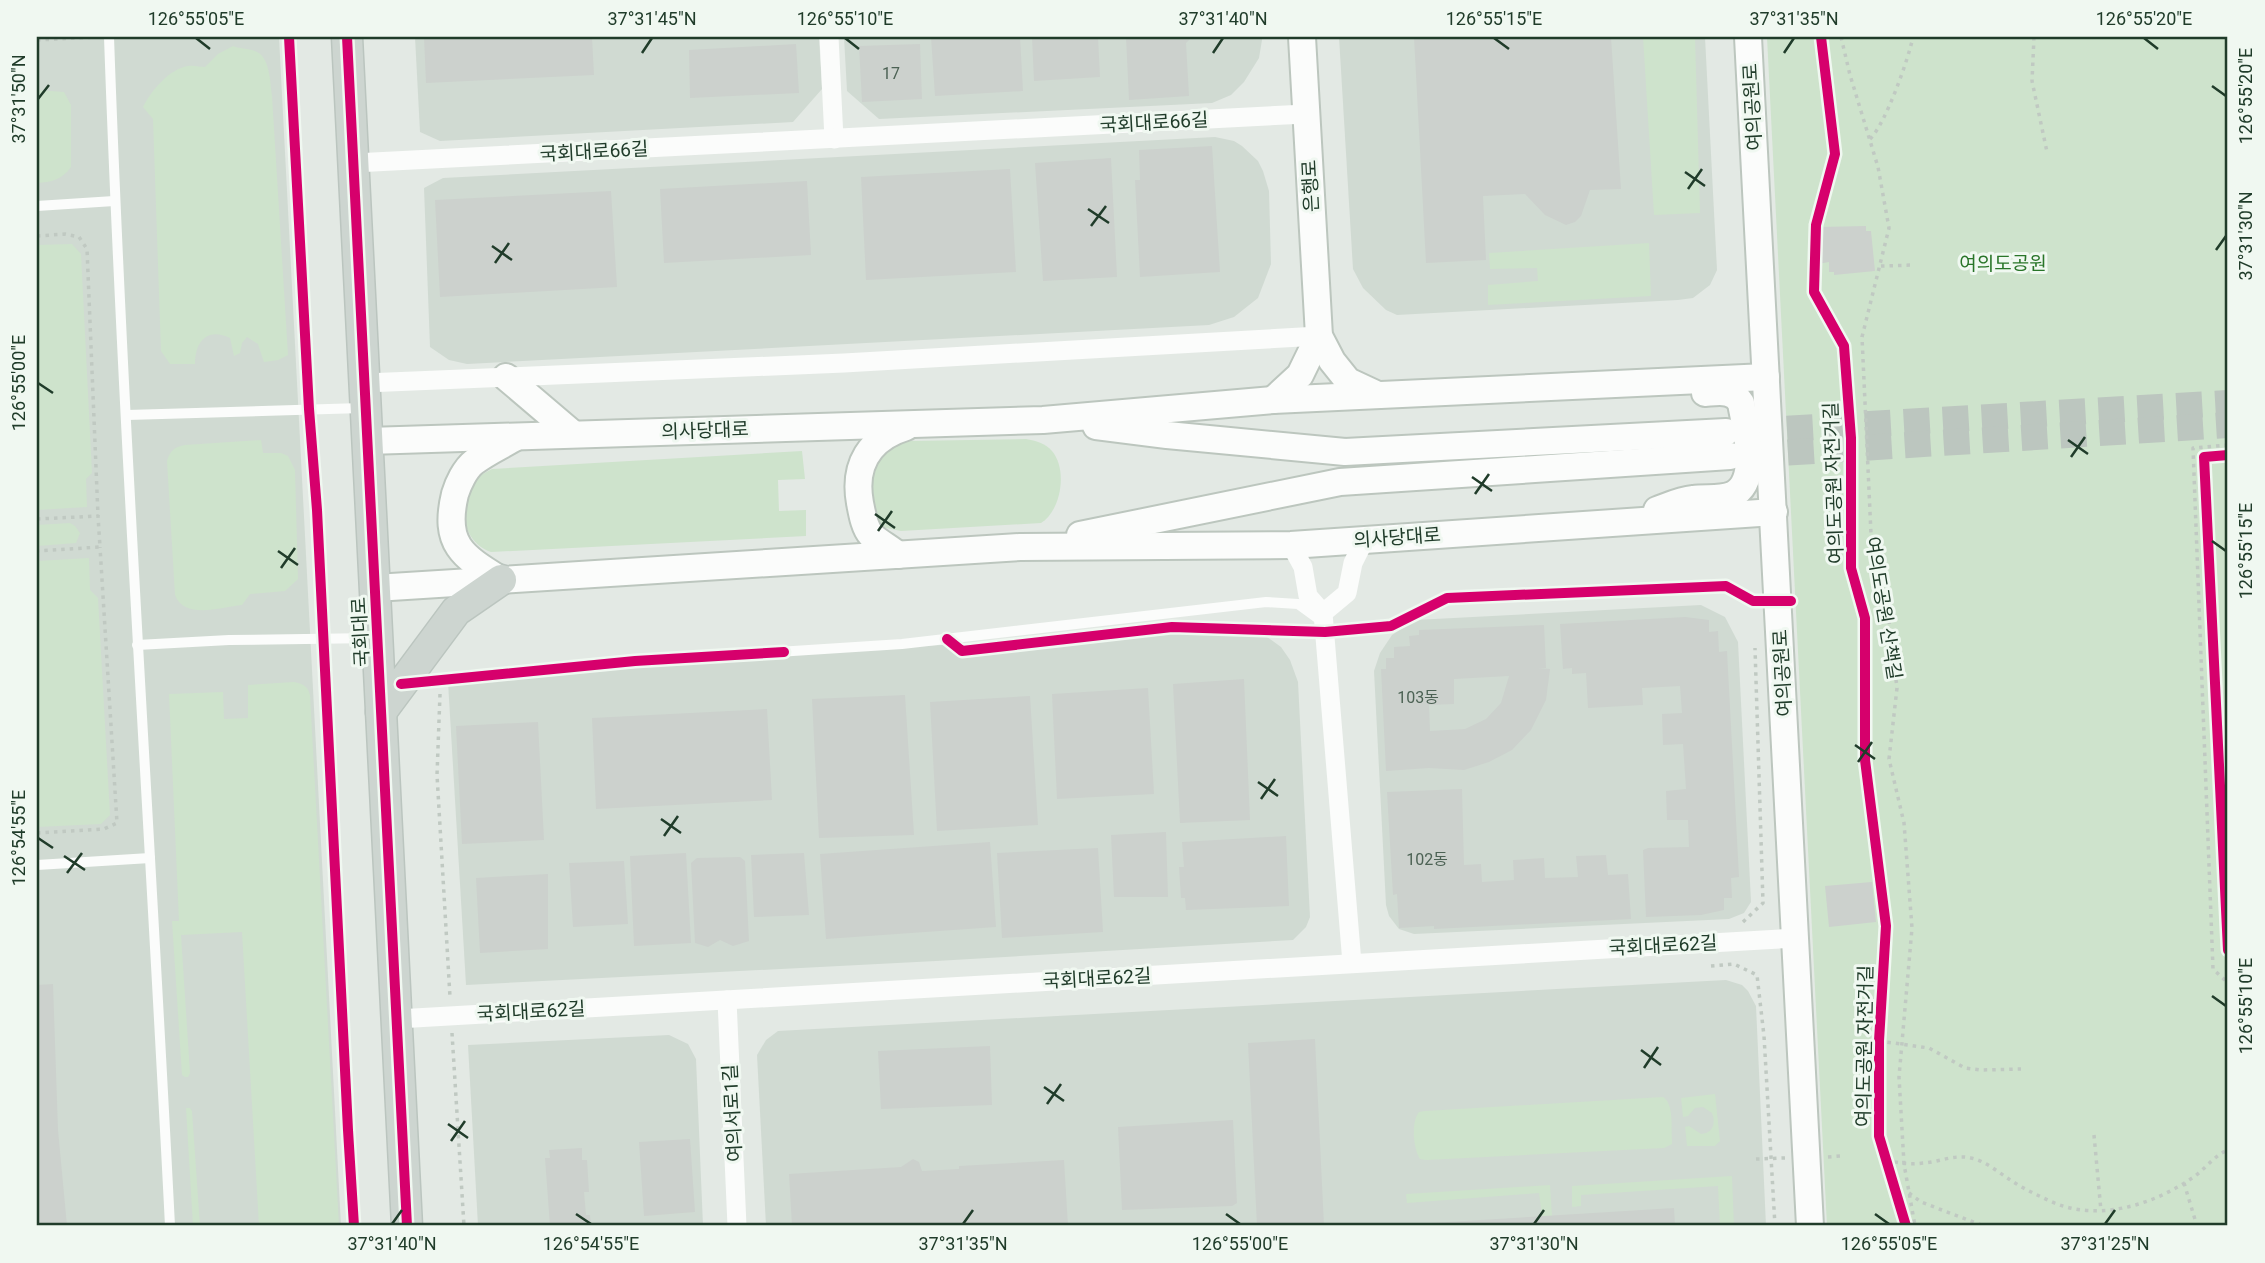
<svg xmlns="http://www.w3.org/2000/svg" width="2265" height="1263" font-family="Roboto,'Noto Sans KR',sans-serif">
<rect width="100%" height="100%" fill="#e3e9e4"/>
<g fill="#d0dad2">
<polygon points="37,37 279,37 341,1226 37,1226"/>
<polygon points="415,37 819,37 822,89 793,122 440,141 420,132"/>
<polygon points="844,37 1262,37 1262,40 1259,58 1244,82 1231,95 1212,103 879,119 847,91"/>
<polygon points="1339,37 1705,37 1717,270 1710,285 1693,298 1678,300 1397,315 1386,310 1363,288 1353,269"/>
<polygon points="1215,137 1234,141 1242,146 1258,161 1263,171 1269,191 1271,264 1258,298 1234,317 1209,325 467,364 449,360 430,347 424,188 443,178"/>
<polygon points="1701,605 1725,617 1738,642 1751,902 1744,913 1729,919 1414,934 1399,929 1389,916 1386,905 1374,671 1380,653 1392,635 1415,620"/>
<polygon points="1245,629 1263,634 1281,647 1290,660 1298,682 1310,917 1306,927 1293,940 936,961 466,985 448,682 466,670"/>
<polygon points="1726,980 1742,985 1748,991 1756,1006 1766,1226 766,1226 757,1055 766,1040 778,1031"/>
<polygon points="669,1035 688,1044 696,1059 703,1226 478,1226 468,1045"/>
</g>
<g fill="#cee3cc">
<polygon points="1643,37 1695,37 1700,213 1654,215"/>
<polygon points="1767,37 2228,37 2228,1226 1827,1226"/>
<path d="M233,46c7,3 14,2 22,5 15,5 15,31 17,45l16,259 -10,5 -14,2 -6,-18 -11,-7 -5,6 -2,10 -6,3 -4,-18c-23,-11 -35,4 -35,26h-25l-9,-13 -8,-232 -10,-12c8,-16 26,-38 45,-41 5,-1 12,1 17,1l13,-13z"/>
<path d="M37,90l27,2 7,13v62c-9,13 -20,15 -34,16z"/>
<polygon points="1649,243 1651,296 1488,305 1488,285 1538,281 1537,268 1490,269 1489,253"/>
<polygon points="72,244 81,254 92,473 86,479 87,507 37,510 37,245"/>
<path d="M1026,439c10,2 19,4 26,12 16,19 9,60 -11,72l-140,8 -20,-4 -5,-5 -7,-42 13,-31 25,-8z"/>
<path d="M261,440l2,13h18l7,3 7,14 3,109 -13,12 -35,3 -8,11c-20,2 -58,15 -67,-10l-8,-134c3,-11 8,-14 18,-16z"/>
<path d="M802,451l3,28 -27,1 1,31 27,-1v26l-315,16c-31,-10 -35,-53 -13,-75 4,-3 10,-6 14,-8z"/>
<polygon points="70,523 75,526 80,533 76,543 37,546 37,525"/>
<polygon points="89,558 90,590 98,598 110,815 101,824 37,827 37,561"/>
<path d="M294,682c9,2 14,4 16,13l29,531h-80l-17,-294 -61,3 9,138 -2,4h-3l-3,-2 -10,-154h7l-10,-227 54,-2 1,27 24,-1v-33z"/>
<path d="M1715,1094l5,47 -5,5h-28l-2,-19 4,-1 12,8c12,-1 15,-10 11,-21l-9,-6 -8,1 -7,8 -5,1 -2,-19z"/>
<path d="M1663,1097c11,7 8,29 9,42v5l-8,4 -238,12 -6,-1c-7,-11 -9,-37 -1,-47l6,-1z"/>
<polygon points="186,1108 190,1108 192,1111 200,1226 193,1226"/>
<polygon points="1732,1176 1734,1226 1720,1226 1718,1186 1581,1195 1581,1206 1572,1207 1572,1186"/>
<polygon points="1550,1185 1552,1216 1542,1216 1539,1193 1407,1203 1406,1194"/>
</g>
<g fill="#ccd1cd" fill-rule="evenodd">
<polygon points="424,37 592,37 594,75 426,83"/>
<polygon points="931,37 1020,37 1023,91 935,96"/>
<polygon points="1032,37 1098,37 1100,77 1034,81"/>
<polygon points="1126,37 1192,37 1186,43 1189,96 1129,100"/>
<polygon points="1414,37 1611,37 1621,189 1590,190 1581,216 1575,222 1566,225 1545,215 1525,194 1483,196 1486,260 1426,263"/>
<polygon points="796,44 799,93 690,98 689,50"/>
<polygon points="920,44 922,99 862,102 859,46"/>
<polygon points="1212,146 1220,272 1140,277 1135,180 1140,180 1139,150"/>
<polygon points="1111,158 1117,277 1043,281 1035,163"/>
<polygon points="1010,169 1016,272 866,280 861,177"/>
<polygon points="807,181 811,255 664,263 660,189"/>
<polygon points="611,191 617,287 440,297 435,200"/>
<polygon points="1866,226 1866,231 1871,231 1875,271 1834,275 1834,272 1829,272 1829,262 1818,264 1819,227"/>
<polygon points="1685,617 1709,620 1709,632 1718,631 1719,652 1727,651 1739,877 1731,878 1732,898 1724,898 1724,910 1701,915 1646,917 1643,850 1648,848 1689,847 1688,820 1667,820 1666,791 1686,789 1683,744 1663,745 1662,714 1682,713 1680,686 1642,688 1643,705 1588,708 1586,673 1572,674 1572,668 1563,669 1560,624"/>
<path d="M1544,625l2,43h-8l12,1 -4,31 -15,30 -19,20 -23,12 -25,8 -35,-2 -43,3 -5,-102h5v-11h8v-11l16,-1 -1,-10 10,-1v-5zM1509,676l-8,27 -15,16 -21,10 -35,2 -1,-26 25,-1v-25z"/>
<polygon points="1244,679 1250,820 1180,823 1173,684"/>
<polygon points="1148,688 1154,794 1057,799 1052,694"/>
<polygon points="905,695 914,835 819,838 812,699"/>
<polygon points="1030,696 1038,825 937,831 930,702"/>
<polygon points="767,709 772,800 596,809 592,718"/>
<polygon points="538,722 544,840 462,844 456,726"/>
<polygon points="1462,789 1464,865 1481,864 1482,882 1514,880 1513,860 1544,858 1545,878 1578,877 1576,856 1606,855 1608,875 1628,874 1631,919 1434,929 1434,926 1399,928 1397,894 1393,895 1387,792"/>
<polygon points="1166,832 1168,897 1114,897 1111,835"/>
<polygon points="1286,836 1289,906 1186,910 1185,898 1181,898 1179,867 1184,867 1182,842"/>
<polygon points="990,842 996,927 826,939 820,854"/>
<polygon points="1098,848 1103,932 1002,938 997,853"/>
<polygon points="686,853 691,943 634,946 630,856"/>
<polygon points="804,853 809,915 754,917 751,855"/>
<polygon points="740,857 745,861 749,941 733,946 720,940 708,947 695,943 691,863 697,858"/>
<polygon points="624,861 628,924 573,927 569,863"/>
<polygon points="548,874 548,949 480,953 476,878"/>
<polygon points="1872,882 1876,922 1829,927 1825,886"/>
<polygon points="53,984 58,1130 67,1226 37,1226 37,985"/>
<polygon points="1315,1039 1324,1226 1257,1226 1248,1043"/>
<polygon points="990,1046 992,1105 881,1109 878,1051"/>
<polygon points="1233,1120 1237,1203 1232,1206 1122,1210 1118,1127"/>
<polygon points="690,1139 695,1212 644,1216 639,1142"/>
<polygon points="582,1148 582,1160 587,1160 589,1192 584,1192 586,1215 590,1215 591,1226 550,1226 545,1158 550,1158 549,1150"/>
<polygon points="913,1159 919,1162 922,1171 959,1169 959,1166 1064,1160 1068,1226 792,1226 789,1174 901,1167"/>
<polygon points="1674,1208 1675,1226 1415,1226 1415,1224"/>
</g>
<g fill="none" stroke-linecap="round" stroke-linejoin="round">
<g stroke="#bcc6bf" stroke-width="26" stroke-dasharray="26 13" stroke-linecap="butt">
<polyline points="1748,431 2228,403"/>
<polyline points="1749,455 2228,425"/>
</g>
<g stroke="#bcc6be" stroke-width="30">
<g id="secondary">
<polyline points="1302,37 1319,336 1332,361 1348,381 1378,395"/>
<polyline points="1748,37 1810,1226"/>
<polyline points="506,377 573,434"/>
<polyline points="1273,400 1300,375 1319,336"/>
<polyline points="1096,426 1167,435 1345,452 1726,432"/>
<polyline points="368,441 1043,420 1273,400 1766,377"/>
<path d="M1657,510c11,-4 24,-10 36,-11 13,-2 26,1 39,-4 29,-13 13,-68 9,-92 -8,-14 -22,-11 -36,-10"/>
<polyline points="1080,535 1340,482 1730,456"/>
<path d="M898,555c-8,-7 -20,-13 -27,-20 -7,-8 -9,-22 -11,-32 -7,-38 10,-65 46,-76"/>
<path d="M501,580c-39,-24 -58,-36 -46,-86 3,-10 10,-25 19,-32 13,-10 29,-17 42,-25"/>
<polyline points="375,588 1020,547 1291,545 1774,512"/>
</g>
</g>
<g stroke="#bbc5bf" stroke-width="33">
<g id="primary">
<polyline points="347,37 407,1226"/>
<polyline points="381,712 456,611 501,580"/>
</g>
</g>
<g stroke="#c0c9c2" stroke-width="3.5" stroke-dasharray="3.5 5" stroke-linecap="butt">
<polyline points="1841,37 1850,75 1878,167 1889,228 1862,337 1871,534 1888,613 1897,688 1889,759 1904,823 1912,928 1899,1077 1904,1164 1915,1226"/>
<polyline points="2034,37 2032,81 2047,152"/>
<polyline points="37,40 97,37"/>
<path d="M1870,139c16,-16 38,-79 43,-102"/>
<polyline points="37,236 65,234 79,237 87,249 98,516"/>
<polyline points="1881,266 1914,265"/>
<polyline points="2228,445 2193,448 2213,969 2228,983"/>
<polyline points="37,519 98,516 100,547 37,551"/>
<polyline points="440,694 437,775 450,997"/>
<polyline points="37,833 104,829 117,823 100,547"/>
<polyline points="1743,922 1763,903 1755,648"/>
<polyline points="1711,966 1734,964 1757,975 1764,1036 1775,1226"/>
<polyline points="452,1033 464,1226"/>
<polyline points="1879,1041 1929,1048 1965,1068 1981,1070 2021,1069"/>
<polyline points="2094,1135 2101,1211"/>
<polyline points="1828,1157 1840,1156"/>
<polyline points="1756,1159 1785,1158"/>
<path d="M1886,1160c13,3 24,5 37,3 16,-1 32,-9 48,-5 15,3 28,15 41,23 12,8 25,14 38,20 47,22 104,4 145,-25 12,-9 20,-21 33,-26"/>
<polyline points="2184,1183 2197,1226"/>
<polyline points="1909,1193 1921,1202 1984,1226"/>
</g>
<g stroke="#fbfcfb" stroke-width="10">
<path d="M109,37c14,397 41,793 61,1189"/>
<polyline points="37,206 114,201"/>
<polyline points="127,415 362,408"/>
<polyline points="137,645 229,640 374,638"/>
<polyline points="410,683 635,661 902,644 1266,602 1298,604 1320,620"/>
<polyline points="37,865 150,858"/>
</g>
<g stroke="#fbfcfb" stroke-width="19">
<polyline points="829,37 834,139"/>
<polyline points="354,163 1306,114"/>
<polyline points="365,383 844,363 1319,336"/>
<polyline points="1291,545 1303,567 1308,596 1323,613 1352,963"/>
<polyline points="1323,613 1347,593 1353,563 1365,539"/>
<polyline points="727,1000 737,1226"/>
<polyline points="397,1019 1796,938"/>
</g>
<use href="#secondary" stroke="#fbfcfb" stroke-width="26"/>
<use href="#primary" stroke="#cdd5d0" stroke-width="30"/>
<g stroke="#f0f8f1" stroke-width="15">
<g id="cycleway">
<polyline points="289,37 309,409 317,510 348,1130 354,1226"/>
<polyline points="347,37 407,1226"/>
<polyline points="1821,37 1835,154 1816,225 1814,292 1844,346 1851,438 1851,568 1865,618 1865,760 1886,926 1879,1041 1879,1136 1906,1226"/>
<polyline points="2228,455 2204,457 2228,950"/>
<polyline points="947,639 962,651 1172,627 1325,632 1391,626 1447,598 1726,586 1753,601 1791,601"/>
<polyline points="401,684 635,661 784,652"/>
</g>
</g>
<use href="#cycleway" stroke="#d6006c" stroke-width="10"/>
</g>
<path fill="none" stroke="#203c2a" stroke-width="2.5" d="M196,38l14,11M845,38l14,11M1494,38l15,11M2144,38l14,11M642,53l10,-15M1213,53l10,-15M1784,53l10,-15M2212,86l14,10M38,99l11,-14M1685,172l20,14M1688,189l14,-20M1088,209l21,14M1091,226l15,-20M492,246l20,14M2216,250l10,-14M495,263l14,-20M38,383l15,10M2068,440l20,14M2071,457l14,-20M1472,477l20,14M1475,494l14,-20M875,514l20,14M878,531l14,-20M2212,541l14,10M278,551l20,14M281,568l14,-20M1855,745l20,14M1858,762l14,-20M1258,782l20,14M1261,799l14,-20M661,819l20,14M664,836l14,-20M38,838l15,10M64,856l21,14M67,873l15,-20M2212,996l14,10M1641,1050l20,15M1644,1068l14,-21M1044,1087l20,14M1047,1104l14,-20M448,1124l20,14M451,1141l14,-20M576,1214l15,10M1226,1214l14,10M1875,1214l14,10M392,1224l10,-14M963,1224l10,-14M1534,1224l10,-14M2105,1224l10,-14"/>
<g text-anchor="middle" stroke-width="6" stroke-linejoin="round" paint-order="stroke">
<g font-size="16" fill="#4c6254">
<text x="891" y="79">17</text>
<text x="1418" y="703">103동</text>
<text x="1427" y="865">102동</text>
</g>
<g font-size="19" fill="#203c2a" stroke="#f0f8f1">
<text transform="translate(1752 107) rotate(-93)" y="7">여의공원로</text>
<text transform="translate(1154 122) rotate(-3)" y="7">국회대로66길</text>
<text transform="translate(594 151) rotate(-3)" y="7">국회대로66길</text>
<text transform="translate(1310 186) rotate(-93)" y="7">은행로</text>
<text transform="translate(705 430) rotate(-2)" y="7">의사당대로</text>
<text transform="translate(1833 483) rotate(-92)" y="7">여의도공원 자전거길</text>
<text transform="translate(1397 537) rotate(-4)" y="7">의사당대로</text>
<text transform="translate(1884 608) rotate(81)" y="7">여의도공원 산책길</text>
<text transform="translate(360 632) rotate(-93)" y="7">국회대로</text>
<text transform="translate(1782 673) rotate(-93)" y="7">여의공원로</text>
<text transform="translate(1663 945) rotate(-3)" y="7">국회대로62길</text>
<text transform="translate(1097 978) rotate(-3)" y="7">국회대로62길</text>
<text transform="translate(531 1011) rotate(-3)" y="7">국회대로62길</text>
<text transform="translate(1864 1046) rotate(-89)" y="7">여의도공원 자전거길</text>
<text transform="translate(732 1113) rotate(-93)" y="7">여의서로1길</text>
</g>
<g font-size="19" fill="#297529" stroke="#f0f8f1">
<text x="2003" y="270">여의도공원</text>
</g>
</g>
<rect width="2265" height="1263" fill="none" stroke="#f0f8f1" stroke-width="77"/>
<rect x="38" y="38" width="2188" height="1186" fill="none" stroke="#203c2a" stroke-width="2.5"/>
<g font-size="18" text-anchor="middle" fill="#203c2a">
<text x="196" y="25">126°55'05"E</text>
<text x="652" y="25">37°31'45"N</text>
<text x="845" y="25">126°55'10"E</text>
<text x="1223" y="25">37°31'40"N</text>
<text x="1494" y="25">126°55'15"E</text>
<text x="1794" y="25">37°31'35"N</text>
<text x="2144" y="25">126°55'20"E</text>
<text transform="translate(2246 96) rotate(-90)" y="6">126°55'20"E</text>
<text transform="translate(19 99) rotate(-90)" y="6">37°31'50"N</text>
<text transform="translate(2246 236) rotate(-90)" y="6">37°31'30"N</text>
<text transform="translate(19 383) rotate(-90)" y="6">126°55'00"E</text>
<text transform="translate(2246 551) rotate(-90)" y="6">126°55'15"E</text>
<text transform="translate(19 838) rotate(-90)" y="6">126°54'55"E</text>
<text transform="translate(2246 1006) rotate(-90)" y="6">126°55'10"E</text>
<text x="392" y="1250">37°31'40"N</text>
<text x="591" y="1250">126°54'55"E</text>
<text x="963" y="1250">37°31'35"N</text>
<text x="1240" y="1250">126°55'00"E</text>
<text x="1534" y="1250">37°31'30"N</text>
<text x="1889" y="1250">126°55'05"E</text>
<text x="2105" y="1250">37°31'25"N</text>
</g>
</svg>
